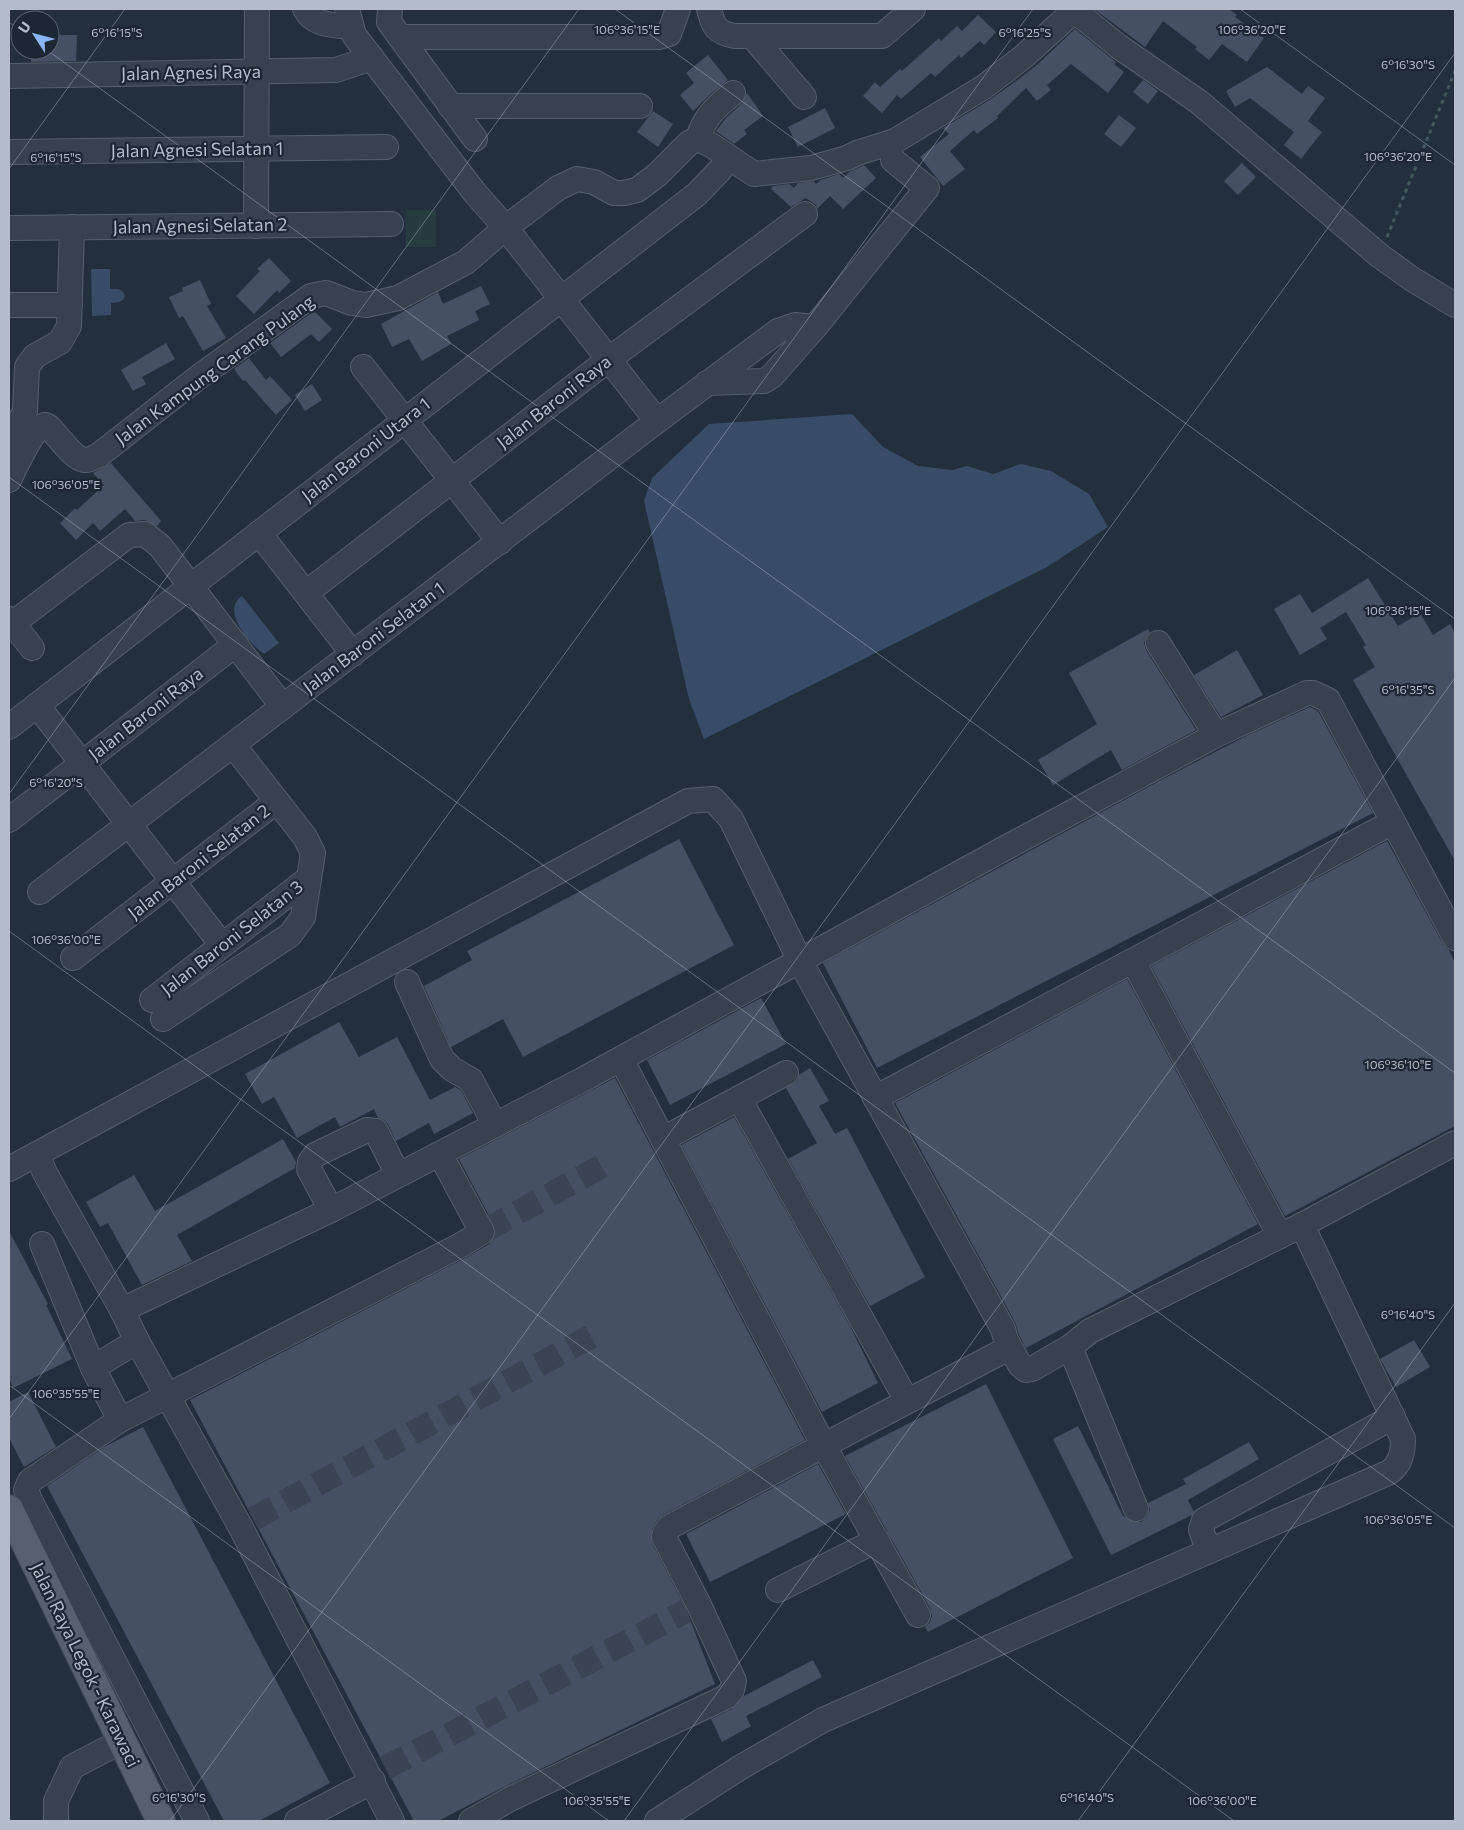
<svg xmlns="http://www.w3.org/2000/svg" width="1464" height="1830" font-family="Commissioner,sans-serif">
<rect width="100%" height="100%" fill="#242f3e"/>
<rect fill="#263c3f" x="406" y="210" width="30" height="37"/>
<g fill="#394c67">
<path d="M91,269h19v20c8,0 12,-1 15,7 -3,7 -7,6 -14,7v12l-19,1z"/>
<polygon points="852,414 883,447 918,466 952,470 967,466 993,474 1021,464 1051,471 1089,494 1108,527 1047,567 704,739 689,699 644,501 652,478 709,424"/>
<path d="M242,596l37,47 -15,11c-14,-10 -44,-43 -22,-58z"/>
</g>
<g fill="#455162">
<polygon points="1094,9 1229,9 1237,15 1235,17 1264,38 1247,62 1222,44 1209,60 1195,49 1197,47 1163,21 1145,47"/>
<polygon points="978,15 996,32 984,45 980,41 961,58 959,55 935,77 931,73 901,99 897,95 882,113 863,96 875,82 880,87 900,69 902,71 939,38 941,41 957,26 962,31"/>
<polygon points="1075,29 1116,62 1114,64 1124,72 1108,93 1071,64 1047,85 1051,90 1037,101 1026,88 997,116 998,118 977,134 974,130 950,151 965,169 943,186 920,157 949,134 943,128 991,99 1016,81 1037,65"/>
<polygon points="50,35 77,35 76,61 31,62 31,50 50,50"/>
<polygon points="708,55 728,80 712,93 693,111 680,95 694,83 686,73"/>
<polygon points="1267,67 1302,94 1308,86 1325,98 1308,121 1322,132 1301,159 1284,145 1294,132 1250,98 1235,107 1226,91"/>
<polygon points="1143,80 1158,91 1148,104 1133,92"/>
<polygon points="747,93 763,116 744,130 747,134 734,144 716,131 726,118 742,103"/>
<polygon points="825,108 835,128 798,147 788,127"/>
<polygon points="653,111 673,124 658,147 637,132"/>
<polygon points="1119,115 1136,128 1121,147 1104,134"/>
<polygon points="1242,163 1256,177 1238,195 1224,181"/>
<polygon points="864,165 876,178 843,209 830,196 817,209 816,205 806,198 791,207 771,189 773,186 789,184 794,188 798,183 814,181 816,184 821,180 839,174 843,178 849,172"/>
<polygon points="269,258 291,281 279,293 277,290 254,314 236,296 260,271 257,269"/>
<polygon points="200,280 211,304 207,306 226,338 203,351 183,316 179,318 169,297 183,291 182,288"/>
<polygon points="481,286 490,304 475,311 479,320 447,336 451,344 422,361 409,339 392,347 381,324 438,292 443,304"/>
<polygon points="314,311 332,329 319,342 311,334 281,357 270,343"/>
<polygon points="166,343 175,359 142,377 146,384 133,391 121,370"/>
<polygon points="249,358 266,380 270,376 292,400 276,415 245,380 243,381 234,369"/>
<polygon points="312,384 322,400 305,411 295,395"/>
<polygon points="111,463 161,521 157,526 145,520 135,521 125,509 100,531 93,523 76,540 60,523 75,508 77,510 104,485 93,473"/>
<polygon points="1368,578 1398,626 1420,613 1433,635 1450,624 1455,633 1455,861 1353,680 1375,667 1363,647 1366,645 1346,612 1320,628 1327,639 1300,655 1274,609 1300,594 1312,613"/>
<polygon points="1148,629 1150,632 1146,637 1144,643 1146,650 1196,730 1122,770 1111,750 1053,785 1038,760 1097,724 1069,673"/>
<polygon points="1237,650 1263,695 1221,717 1194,675"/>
<polygon points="1310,707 1318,711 1373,813 877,1068 823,963 1163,779 1248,735"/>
<polygon points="679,839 734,945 523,1057 503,1019 451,1047 424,986 472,960 467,951"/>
<polygon points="1387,841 1443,944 1449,950 1455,963 1455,1126 1285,1216 1151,966"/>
<polygon points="1127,979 1258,1224 1026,1348 1019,1335 1015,1322 895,1103"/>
<polygon points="761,998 786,1044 670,1105 647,1060"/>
<polygon points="339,1022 359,1057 397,1037 430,1100 455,1087 461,1090 473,1113 434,1134 429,1123 396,1141 388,1124 384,1120 378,1118 374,1109 340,1127 335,1117 297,1138 274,1097 262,1104 245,1074"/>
<polygon points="810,1068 829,1101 819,1106 835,1134 847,1128 925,1277 870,1306 788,1159 817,1143 786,1088 797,1081 799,1075"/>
<polygon points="615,1078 805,1440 663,1515 658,1519 652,1529 652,1543 686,1609 715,1684 504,1787 438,1821 414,1821 190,1400 467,1257 489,1244 494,1238 496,1232 494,1225 459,1159"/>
<polygon points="734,1117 849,1324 878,1383 822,1412 681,1145"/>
<polygon points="283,1139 296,1162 295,1168 177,1235 192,1261 142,1285 108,1223 100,1227 86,1202 134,1175 155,1211"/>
<polygon points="9,1231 48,1304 46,1305 72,1359 13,1388 9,1378"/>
<polygon points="1414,1340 1430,1367 1396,1387 1380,1359"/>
<polygon points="986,1384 1073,1558 928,1632 925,1627 930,1622 932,1616 930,1608 845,1456"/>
<polygon points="28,1392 56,1447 24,1467 9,1438 9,1402"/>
<polygon points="1078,1426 1123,1516 1134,1522 1141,1522 1147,1517 1150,1510 1148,1503 1186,1484 1183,1479 1249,1442 1259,1459 1188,1500 1194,1512 1192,1515 1111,1555 1053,1439"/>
<polygon points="143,1427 330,1783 259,1821 224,1821 47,1486 104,1447"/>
<polygon points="818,1464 846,1514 710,1582 686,1534"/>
<polygon points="813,1660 822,1677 746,1716 751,1726 722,1742 711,1719 732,1709 744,1696"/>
</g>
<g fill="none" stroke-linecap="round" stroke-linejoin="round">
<g stroke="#3a4453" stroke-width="24" stroke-dasharray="24 12" stroke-linecap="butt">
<polyline points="486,1230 602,1166"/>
<polyline points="253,1519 594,1335"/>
<polyline points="385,1768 686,1611"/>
</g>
<g stroke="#565f6c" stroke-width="26">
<g id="minor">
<path d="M305,9c9,17 29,16 46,18"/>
<polyline points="347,9 354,35 475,193 505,227 657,421"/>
<polyline points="390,9 389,22 475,139"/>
<path d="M709,9c5,18 6,23 26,27h147l31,-27"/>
<polyline points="1075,11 1118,46 1199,102 1380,256 1412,279 1455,305"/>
<polyline points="752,36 804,97"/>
<polyline points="400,37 659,37 669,34 678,9"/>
<polyline points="9,76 336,70 372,58"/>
<polyline points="450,106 640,106"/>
<path d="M698,139c6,-22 18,-32 35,-46"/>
<polyline points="9,152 386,147"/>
<polyline points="256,226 257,9"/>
<polyline points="9,228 391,224"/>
<polyline points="9,305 70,305"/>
<polyline points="363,367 500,542"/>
<polyline points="707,383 764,381 772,376 815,327 927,188 893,160"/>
<polyline points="9,439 25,412 27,367 35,356 60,342 69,326 72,227"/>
<path d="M9,480c7,-14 23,-51 36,-55l4,2c9,9 24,31 35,33 5,1 10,-3 15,-5l101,-79 111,-80 15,-3 26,10 14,2 32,-7 68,-36 38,-33 54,-41 19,-9 17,3 20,11h10l13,-3 20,-15 32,-32 9,-4 13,6 43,29 57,-6 36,-10 10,-5 38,-12 89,-54 39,-30 53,-48"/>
<polyline points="259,533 353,654"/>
<polyline points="306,593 608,360 805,214"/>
<polyline points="9,619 32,648"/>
<polyline points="12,624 129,535 145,534 160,546 283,707"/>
<polyline points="1158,643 1216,735"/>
<polyline points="37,705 222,945"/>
<polyline points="9,727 697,194 720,170"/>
<polyline points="9,820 236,644"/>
<polyline points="40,892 657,421 778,331 795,325 815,327"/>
<polyline points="73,958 277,801"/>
<polyline points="1133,961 1280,1236"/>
<polyline points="407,982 442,1059 452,1069 471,1080 495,1125"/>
<polyline points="152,1000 309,878"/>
<polyline points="163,1019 290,935 303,917 313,853 305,837 233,745"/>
<polyline points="621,1059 824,1446 918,1615"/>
<polyline points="739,1098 907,1401"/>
<polyline points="875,1098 1393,822"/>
<polyline points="663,1139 786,1073"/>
<polyline points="37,1154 688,801 713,799 731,819 800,961 1003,1329 1006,1340 1005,1350 669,1527 665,1533 664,1537 699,1605 734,1681 732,1690 726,1697 510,1799 471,1821"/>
<polyline points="9,1169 37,1154 45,1173 122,1310 331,1210 582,1080 1009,846 1216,735 1307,693 1313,693 1328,700 1455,938"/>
<polyline points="331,1210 309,1169 310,1162 315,1155 367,1130 376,1131 398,1175"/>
<polyline points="42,1244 93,1368 120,1420"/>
<polyline points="122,1310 137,1341 240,1526 392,1821"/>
<polyline points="1006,1340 1020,1365 1026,1370 1032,1369 1070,1347"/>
<polyline points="93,1368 137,1341"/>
<polyline points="1136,1509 1070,1347 1090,1331 1302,1225"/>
<polyline points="1209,1551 1201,1530 1204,1520 1393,1417"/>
<polyline points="778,1590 877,1540"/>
<polyline points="56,1821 56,1801 72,1767 122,1741"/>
<polyline points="197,1821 30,1500 26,1490 30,1481 120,1420 461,1245 482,1232 440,1154"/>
<polyline points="297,1821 373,1781"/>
<path d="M657,1821l84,-54 82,-47 567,-248c11,-9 13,-20 13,-33l-101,-214 153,-82"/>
</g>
</g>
<g stroke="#414a57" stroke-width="30">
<polyline id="major" points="9,1509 161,1821"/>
</g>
<polyline stroke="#44595c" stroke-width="3" stroke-dasharray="4 4" stroke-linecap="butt" points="1387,237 1455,71"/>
<use href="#minor" stroke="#38414e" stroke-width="24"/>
<use href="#major" stroke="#56606e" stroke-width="28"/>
</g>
<path fill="none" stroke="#b4bcc9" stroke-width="1" stroke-opacity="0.45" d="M615,9l840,610M1240,9l215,156M9,22l11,9M47,50l1408,1023M9,169l116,-160M9,477l1446,1051M9,794l570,-785M9,931l1225,890M9,1385l600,436M9,1419l1024,-1410M170,1821l1285,-1768M624,1821l831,-1143M1078,1821l377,-518"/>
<g text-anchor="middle" stroke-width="4.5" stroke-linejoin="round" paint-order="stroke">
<g font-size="18" fill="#b4bcc9" stroke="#1d2633">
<text transform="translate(191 73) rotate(-1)" y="6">Jalan Agnesi Raya</text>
<text transform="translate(197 150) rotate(-1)" y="6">Jalan Agnesi Selatan 1</text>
<text transform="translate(200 226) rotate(-1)" y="6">Jalan Agnesi Selatan 2</text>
<text transform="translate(215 370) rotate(-36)" y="6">Jalan Kampung Carang Pulang</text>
<text transform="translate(554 402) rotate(-38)" y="6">Jalan Baroni Raya</text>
<text transform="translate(366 450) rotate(-38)" y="6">Jalan Baroni Utara 1</text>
<text transform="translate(374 638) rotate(-37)" y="6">Jalan Baroni Selatan 1</text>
<text transform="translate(146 714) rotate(-38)" y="6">Jalan Baroni Raya</text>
<text transform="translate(199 862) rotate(-38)" y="6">Jalan Baroni Selatan 2</text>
<text transform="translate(232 938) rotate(-38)" y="6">Jalan Baroni Selatan 3</text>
<text transform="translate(85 1665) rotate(64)" y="6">Jalan Raya Legok - Karawaci</text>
</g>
</g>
<g font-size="12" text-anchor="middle" fill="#b4bcc9" stroke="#1d2633" stroke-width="4.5" stroke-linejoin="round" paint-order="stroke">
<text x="627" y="34">106°36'15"E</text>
<text x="1252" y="34">106°36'20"E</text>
<text x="117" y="37">6°16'15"S</text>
<text x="1025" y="37">6°16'25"S</text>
<text x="1408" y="69">6°16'30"S</text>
<text x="1398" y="161">106°36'20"E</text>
<text x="56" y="162">6°16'15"S</text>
<text x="66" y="489">106°36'05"E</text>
<text x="1398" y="615">106°36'15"E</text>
<text x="1408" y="694">6°16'35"S</text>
<text x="56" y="787">6°16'20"S</text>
<text x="66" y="944">106°36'00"E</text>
<text x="1398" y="1069">106°36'10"E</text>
<text x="1408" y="1319">6°16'40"S</text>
<text x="66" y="1398">106°35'55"E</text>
<text x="1398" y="1524">106°36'05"E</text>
<text x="179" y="1802">6°16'30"S</text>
<text x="1087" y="1802">6°16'40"S</text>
<text x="597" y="1805">106°35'55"E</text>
<text x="1222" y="1805">106°36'00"E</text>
</g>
<rect width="1464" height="1830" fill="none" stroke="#b4bcc9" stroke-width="20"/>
<g transform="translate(35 35) rotate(306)"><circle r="24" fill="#1d2633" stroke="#59626f"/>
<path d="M0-4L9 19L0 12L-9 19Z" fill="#8ab4f8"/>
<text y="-8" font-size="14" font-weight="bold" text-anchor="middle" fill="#b4bcc9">U</text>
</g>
</svg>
